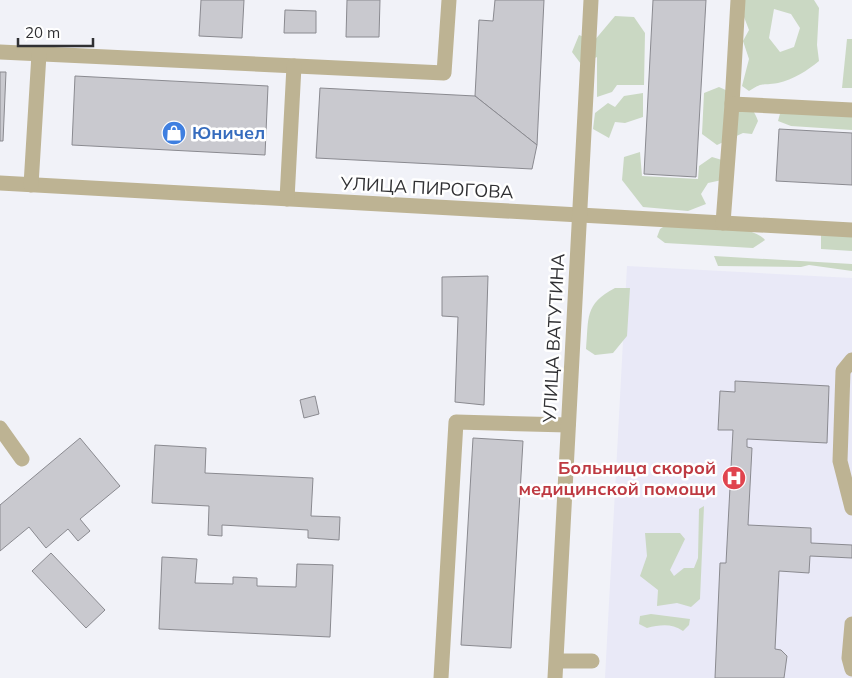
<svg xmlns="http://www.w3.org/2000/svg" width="852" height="678" font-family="Mulish,sans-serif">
<rect width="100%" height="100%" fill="#f1f2f8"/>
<polygon fill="#e9e9f7" points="627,266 852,278 852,678 605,678"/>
<g fill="#cad8c3" fill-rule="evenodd">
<path d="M745,0h69l5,8 -2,37 2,16c-11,9 -26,19 -41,22 -16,3 -13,-2 -29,8l-7,-5 7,-27 -6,-18 6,-11 -5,-13zM774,9l17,5 9,14 -6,19 -14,5 -11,-14z"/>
<polygon points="615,16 634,17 645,33 644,85 617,85 612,92 597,97 597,57 581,64 572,52 579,35 594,41"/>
<polygon points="847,39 852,39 852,88 842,88"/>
<path d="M719,87c18,8 33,15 39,34l-6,13 -9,-1 -26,12 -15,-11 2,-41z"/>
<polygon points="643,93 643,117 625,123 615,122 609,138 593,129 595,113 608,103 615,107 624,96"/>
<polygon points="852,108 852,130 791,126 778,121 781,110"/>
<polygon points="640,152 642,176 698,179 699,166 712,157 722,160 722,180 708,183 701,194 706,204 688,211 643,207 622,180 624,157"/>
<path d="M669,223c19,2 85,1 96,17l-12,8 -88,-5 -8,-6 3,-8z"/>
<polygon points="852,233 852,251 821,249 821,235"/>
<polygon points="714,256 852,264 852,271 809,265 801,267 718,266"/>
<path d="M615,288h15l-3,48 -14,17 -18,2 -9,-6c3,-31 -2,-45 29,-61z"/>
<polygon points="704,506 700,599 691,607 677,603 657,606 658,590 640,576 647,556 645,533 680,533 685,539 670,570 674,576 684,568 694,568 698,558 699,509"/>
<path d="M651,614l39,5 -1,6 -6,6c-12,-8 -23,-6 -36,-3l-8,-4 1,-8z"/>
</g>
<g fill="#c9c9cf" stroke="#8a8a90">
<polygon points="201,0 244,0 242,38 199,36"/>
<polygon points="347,0 380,0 379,37 346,37"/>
<polygon points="495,0 544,0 537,145 475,96 479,20 493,21"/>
<polygon points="653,0 706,0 696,177 644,174"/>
<polygon points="285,10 316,11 316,33 284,33"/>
<polygon points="0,72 6,72 3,141 0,141"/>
<polygon points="75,76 268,86 265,155 72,145"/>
<polygon points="320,88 475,96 537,145 532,169 316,158"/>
<polygon points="779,129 852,133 852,185 776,181"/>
<polygon points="488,276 484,405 455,402 458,317 442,316 442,277"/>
<polygon points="735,381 829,386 827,443 747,439 747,447 752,448 748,525 811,528 811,543 852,545 852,558 810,556 809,573 779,571 775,649 781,650 787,656 784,678 715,678 720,563 726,563 733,430 718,430 720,391 735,392"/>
<polygon points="315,396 319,414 304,418 300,400"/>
<polygon points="80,438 120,486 80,519 90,531 78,541 68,529 46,548 29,527 0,551 0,505"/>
<polygon points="473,438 523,441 511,648 461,645"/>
<polygon points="155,445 206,448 205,473 313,478 311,516 340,517 339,540 308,538 308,530 222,525 222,536 208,535 209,506 152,503"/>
<polygon points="51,553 105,610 86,628 32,571"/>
<polygon points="162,557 197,559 195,583 233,584 233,577 257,578 257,586 296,587 297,564 333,565 330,637 159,629"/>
</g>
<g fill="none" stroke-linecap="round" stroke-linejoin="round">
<g stroke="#bdb393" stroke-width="15">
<polyline points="0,52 444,73 449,0"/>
<polyline points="732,104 738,0"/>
<polyline points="0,183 852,230"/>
<polyline points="31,185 39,54"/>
<polyline points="287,199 294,66"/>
<polyline points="723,223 732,104 852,110"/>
<polyline points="852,360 843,371 840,461 852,508"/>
<polyline points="0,428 22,459"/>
<polyline points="852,624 849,658 852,669"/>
<polyline points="557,661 592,661"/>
<polyline points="441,678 456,422 568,425"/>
<polyline points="555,678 591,0"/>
</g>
</g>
<defs>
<g id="shop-disc" transform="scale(1.25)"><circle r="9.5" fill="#3f7fe0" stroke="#fff"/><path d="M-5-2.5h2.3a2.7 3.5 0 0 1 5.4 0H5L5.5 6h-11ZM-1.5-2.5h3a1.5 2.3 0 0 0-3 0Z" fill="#fff"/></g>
<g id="hospital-disc" transform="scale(1.25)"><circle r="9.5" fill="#e0444e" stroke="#fff"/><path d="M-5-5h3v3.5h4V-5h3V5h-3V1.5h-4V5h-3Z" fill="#fff"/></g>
</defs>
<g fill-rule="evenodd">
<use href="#shop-disc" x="174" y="133"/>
<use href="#hospital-disc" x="734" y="478"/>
</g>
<g text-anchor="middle" stroke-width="5" stroke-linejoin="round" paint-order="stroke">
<g font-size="18" font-weight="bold" fill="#366cbe" stroke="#fff" text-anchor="start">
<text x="192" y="139">Юничел</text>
</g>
<g font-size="18" fill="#303033" stroke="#fff">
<text transform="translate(427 188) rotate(3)" y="6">УЛИЦА ПИРОГОВА</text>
<text transform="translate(554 338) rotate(-87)" y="6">УЛИЦА ВАТУТИНА</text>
</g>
<g font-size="18" font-weight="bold" fill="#be3a42" stroke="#fff" text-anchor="end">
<text x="716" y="474">Больница скорой<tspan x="716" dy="21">медицинской помощи</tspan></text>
</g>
</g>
<path d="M18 38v8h75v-8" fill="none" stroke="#303033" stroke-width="2.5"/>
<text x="25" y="38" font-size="15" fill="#303033" stroke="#ffffff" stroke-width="4" paint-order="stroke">20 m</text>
</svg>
